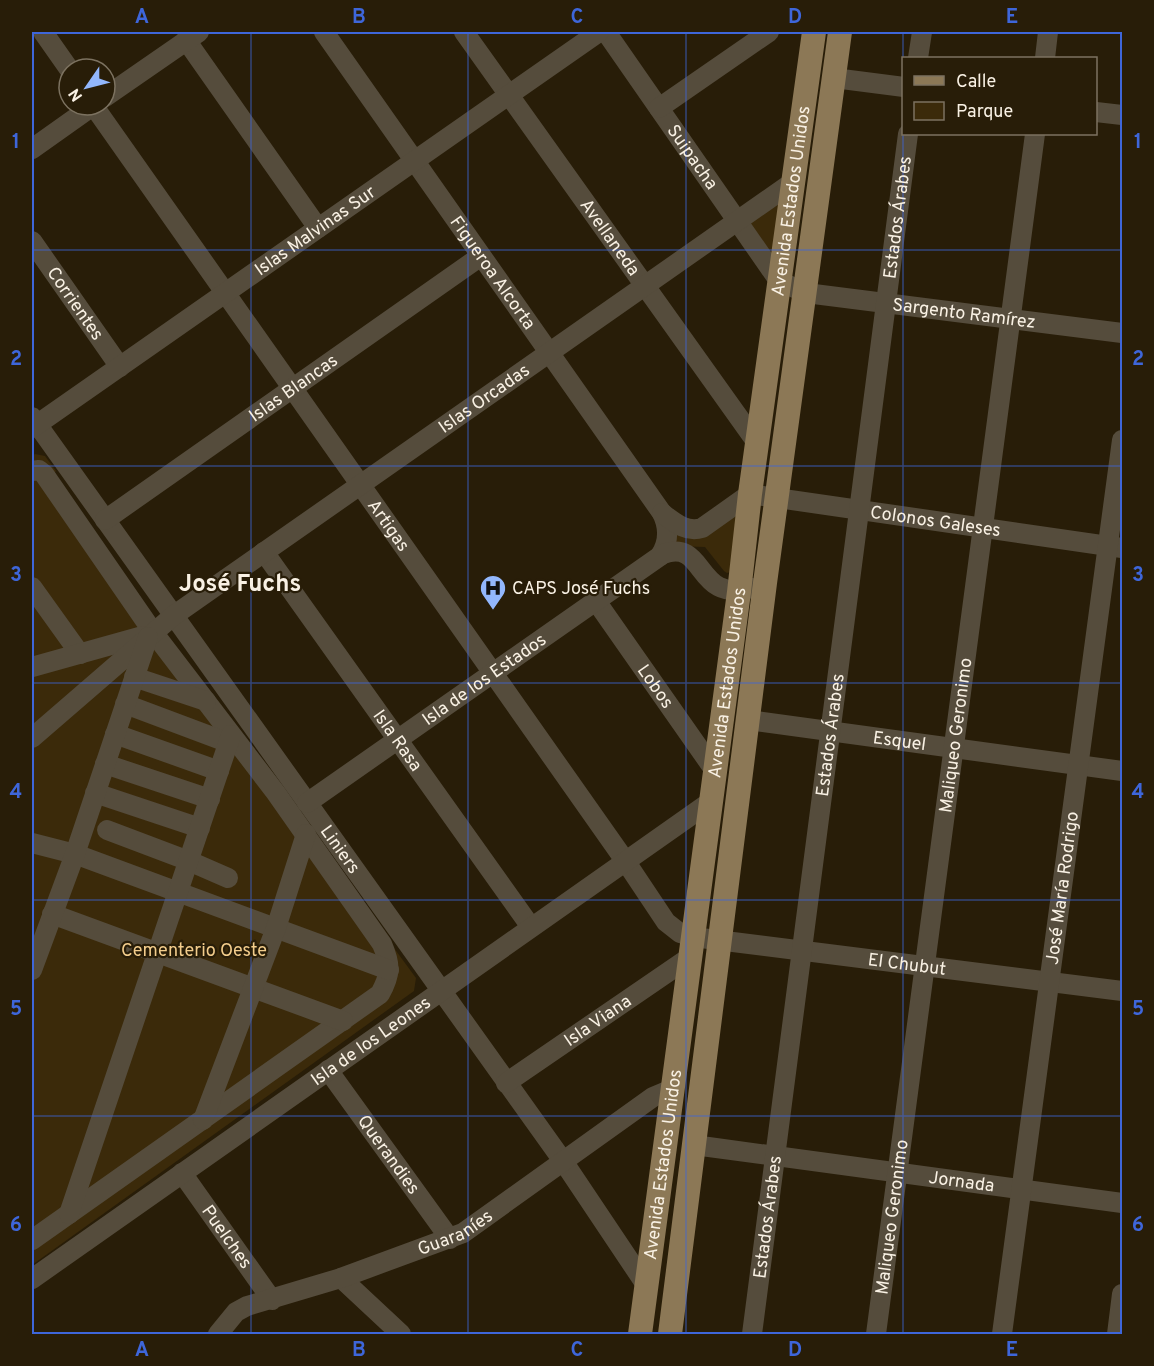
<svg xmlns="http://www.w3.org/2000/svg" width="1154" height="1366" font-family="Overpass,sans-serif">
<rect width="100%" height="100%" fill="#281d08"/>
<g fill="#3b2a0a">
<polygon points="781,200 774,260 748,222"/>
<polygon points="35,454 45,456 56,471 52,475 154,621 416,978 414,991 32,1265 32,456"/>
<polygon points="737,513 730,572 727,573 724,571 705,547 675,546 673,536"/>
</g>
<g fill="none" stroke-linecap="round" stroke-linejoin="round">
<g stroke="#554c3c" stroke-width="20">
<polyline points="43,32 69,69"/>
<path id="s1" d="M324,32l338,481c7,14 7,29 -2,43"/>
<path id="s2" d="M464,32l293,411"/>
<path id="s3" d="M606,32l173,249 27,12 316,40"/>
<polyline points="186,40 318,228"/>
<polyline points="918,58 922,32"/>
<polyline points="1045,58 1048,32"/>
<polyline points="834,78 904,87"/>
<polyline points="105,97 199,32"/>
<path id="s4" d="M93,105l533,757 40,60 14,11 13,4 429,54"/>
<polyline points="659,108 769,32"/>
<polyline points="1096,112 1122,115"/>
<polyline points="32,149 94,105"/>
<path id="s5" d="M32,241l88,126"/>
<path id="s6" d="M32,417l531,744 83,124"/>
<path id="s7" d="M32,428l567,-396"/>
<path d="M32,471l7,-1 5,4 109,158 123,161 106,151c9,21 9,30 -2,50l-348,246"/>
<path id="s8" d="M662,513c12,9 24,20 40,15l48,-34 372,54"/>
<path id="s9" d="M105,520l376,-264"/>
<path id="s10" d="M264,552l267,375"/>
<polyline points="32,587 80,654"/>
<path id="s11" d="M596,601l119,170"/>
<polyline points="32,667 143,636"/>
<polyline points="134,677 206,701"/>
<polyline points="125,704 229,743"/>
<path id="s12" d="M748,720l374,51"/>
<polyline points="115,734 219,771"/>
<path id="s13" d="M32,738l141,-122 620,-434"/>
<polyline points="105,764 210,799"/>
<polyline points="95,793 200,828"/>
<path id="s14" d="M307,803l356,-249c44,-16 31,50 89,34"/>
<polyline points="107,830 189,861 228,878"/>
<polyline points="32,843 75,854 389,970"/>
<polyline points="52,914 343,1021"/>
<polyline points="32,970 75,854 148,637"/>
<path id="s15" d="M328,1070l122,169"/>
<path id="s16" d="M506,1083l184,-126"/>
<polyline points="203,1120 276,928 306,834"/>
<path id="s17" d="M694,1145l428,58"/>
<path id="s18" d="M182,1173l90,127"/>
<polyline points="69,1214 231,735"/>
<polyline points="341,1278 401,1334"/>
<path id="s19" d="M32,1279l678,-477"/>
<path id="s20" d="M218,1334l18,-22 11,-6 94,-28 122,-45 190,-136 19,-8"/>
<path id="s21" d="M752,1334l156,-1200"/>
<path id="s22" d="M876,1334l159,-1200"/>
<path id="s23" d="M1002,1334l120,-894"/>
<polyline points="1117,1334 1122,1294"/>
</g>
<g stroke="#8c7856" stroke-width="24">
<path id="s24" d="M640,1334l99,-742 11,-98 64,-462"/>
<polyline points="670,1334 765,583 840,32"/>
</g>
</g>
<path fill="none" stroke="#3e66da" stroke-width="1.5" stroke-opacity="0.55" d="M251,32v1302M468,32v1302M686,32v1302M903,32v1302M32,250h1090M32,466h1090M32,683h1090M32,900h1090M32,1116h1090"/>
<defs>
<g id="hospital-pin" transform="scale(1.35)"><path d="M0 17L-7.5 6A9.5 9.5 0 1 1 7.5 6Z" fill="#92b7fd" stroke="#281d08"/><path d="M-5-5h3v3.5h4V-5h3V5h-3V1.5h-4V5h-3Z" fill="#111"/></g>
</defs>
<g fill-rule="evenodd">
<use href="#hospital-pin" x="493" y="588"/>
</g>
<g text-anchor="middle" stroke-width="4.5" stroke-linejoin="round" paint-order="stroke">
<g font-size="18" fill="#f9f1e4" stroke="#281d08">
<text dy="6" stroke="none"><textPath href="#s3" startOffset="152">Suipacha</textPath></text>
<text dy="6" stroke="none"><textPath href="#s24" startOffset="1143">Avenida Estados Unidos</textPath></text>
<text dy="6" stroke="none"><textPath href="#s21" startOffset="1126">Estados Árabes</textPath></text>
<text dy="6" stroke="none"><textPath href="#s7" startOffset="345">Islas Malvinas Sur</textPath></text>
<text dy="6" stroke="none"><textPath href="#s2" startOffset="252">Avellaneda</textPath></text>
<text dy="6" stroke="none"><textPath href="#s1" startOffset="294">Figueroa Alcorta</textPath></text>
<text dy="6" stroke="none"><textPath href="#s5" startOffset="76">Corrientes</textPath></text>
<text dy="6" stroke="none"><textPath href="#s3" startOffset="492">Sargento Ramírez</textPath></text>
<text dy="6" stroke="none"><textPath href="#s9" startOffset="230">Islas Blancas</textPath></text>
<text dy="6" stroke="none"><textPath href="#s13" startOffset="566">Islas Orcadas</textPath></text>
<text dy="6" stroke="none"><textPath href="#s8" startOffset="291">Colonos Galeses</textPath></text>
<text dy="6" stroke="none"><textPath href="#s4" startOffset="514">Artigas</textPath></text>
<text dy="6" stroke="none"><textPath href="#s14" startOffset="216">Isla de los Estados</textPath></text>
<text dy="6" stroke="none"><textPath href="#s24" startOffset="657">Avenida Estados Unidos</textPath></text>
<text dy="6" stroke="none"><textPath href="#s11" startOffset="104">Lobos</textPath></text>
<text dy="6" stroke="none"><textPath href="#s21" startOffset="604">Estados Árabes</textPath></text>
<text dy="6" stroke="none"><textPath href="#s22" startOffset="604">Maliqueo Geronimo</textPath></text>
<text dy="6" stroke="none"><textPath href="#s10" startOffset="231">Isla Rasa</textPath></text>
<text dy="6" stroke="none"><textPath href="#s12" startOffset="153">Esquel</textPath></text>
<text dy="6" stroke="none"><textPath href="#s6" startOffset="531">Liniers</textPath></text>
<text dy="6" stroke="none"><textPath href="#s23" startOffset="450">José María Rodrigo</textPath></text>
<text dy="6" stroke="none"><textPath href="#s4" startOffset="1245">El Chubut</textPath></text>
<text dy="6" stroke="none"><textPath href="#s16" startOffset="111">Isla Viana</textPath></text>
<text dy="6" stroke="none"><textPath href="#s19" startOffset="414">Isla de los Leones</textPath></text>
<text dy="6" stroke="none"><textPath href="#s15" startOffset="104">Querandies</textPath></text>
<text dy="6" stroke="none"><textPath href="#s24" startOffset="171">Avenida Estados Unidos</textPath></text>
<text dy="6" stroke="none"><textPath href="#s17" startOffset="270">Jornada</textPath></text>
<text dy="6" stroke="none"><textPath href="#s21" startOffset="118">Estados Árabes</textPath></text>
<text dy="6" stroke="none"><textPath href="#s22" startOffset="118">Maliqueo Geronimo</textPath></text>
<text dy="6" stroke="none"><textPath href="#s20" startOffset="262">Guaraníes</textPath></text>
<text dy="6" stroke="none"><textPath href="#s18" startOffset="78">Puelches</textPath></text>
</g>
<g font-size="18" fill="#f9f1e4" stroke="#281d08" text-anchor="start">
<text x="512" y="594">CAPS José Fuchs</text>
</g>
<g font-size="18" fill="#f3cd8c" stroke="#281d08">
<text x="194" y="956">Cementerio Oeste</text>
</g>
<g font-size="24" font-weight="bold" fill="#f9f1e4" stroke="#281d08">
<text x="240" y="591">José Fuchs</text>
</g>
</g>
<rect width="1154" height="1366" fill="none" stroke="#281d08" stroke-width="66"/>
<rect x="902" y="57" width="195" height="78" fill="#281d08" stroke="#7c7260" stroke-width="1.5"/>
<rect x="914" y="76" width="30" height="9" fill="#8c7856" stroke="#7c7260" stroke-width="1.5"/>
<text x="956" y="87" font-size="18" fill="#f9f1e4">Calle</text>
<rect x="914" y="102" width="30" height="18" fill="#3b2a0a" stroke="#7c7260" stroke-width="1.5"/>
<text x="956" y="117" font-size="18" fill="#f9f1e4">Parque</text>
<g transform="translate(87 87) rotate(235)"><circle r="28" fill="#281d08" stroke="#7c7260" stroke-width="1.5"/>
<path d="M0-4.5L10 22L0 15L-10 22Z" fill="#92b7fd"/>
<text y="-9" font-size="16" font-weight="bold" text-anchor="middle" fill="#f9f1e4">N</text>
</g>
<rect x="33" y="33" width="1088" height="1300" fill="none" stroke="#3e66da" stroke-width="2"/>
<g font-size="20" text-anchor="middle" font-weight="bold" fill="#3e66da">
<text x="142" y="23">A</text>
<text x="359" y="23">B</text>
<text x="577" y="23">C</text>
<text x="795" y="23">D</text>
<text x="1012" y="23">E</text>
<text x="16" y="148">1</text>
<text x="1138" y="148">1</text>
<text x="16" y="365">2</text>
<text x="1138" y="365">2</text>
<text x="16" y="581">3</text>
<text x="1138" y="581">3</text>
<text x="16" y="798">4</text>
<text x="1138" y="798">4</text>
<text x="16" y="1015">5</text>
<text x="1138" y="1015">5</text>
<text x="16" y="1231">6</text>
<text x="1138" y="1231">6</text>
<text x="142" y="1356">A</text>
<text x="359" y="1356">B</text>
<text x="577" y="1356">C</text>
<text x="795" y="1356">D</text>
<text x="1012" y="1356">E</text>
</g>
</svg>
